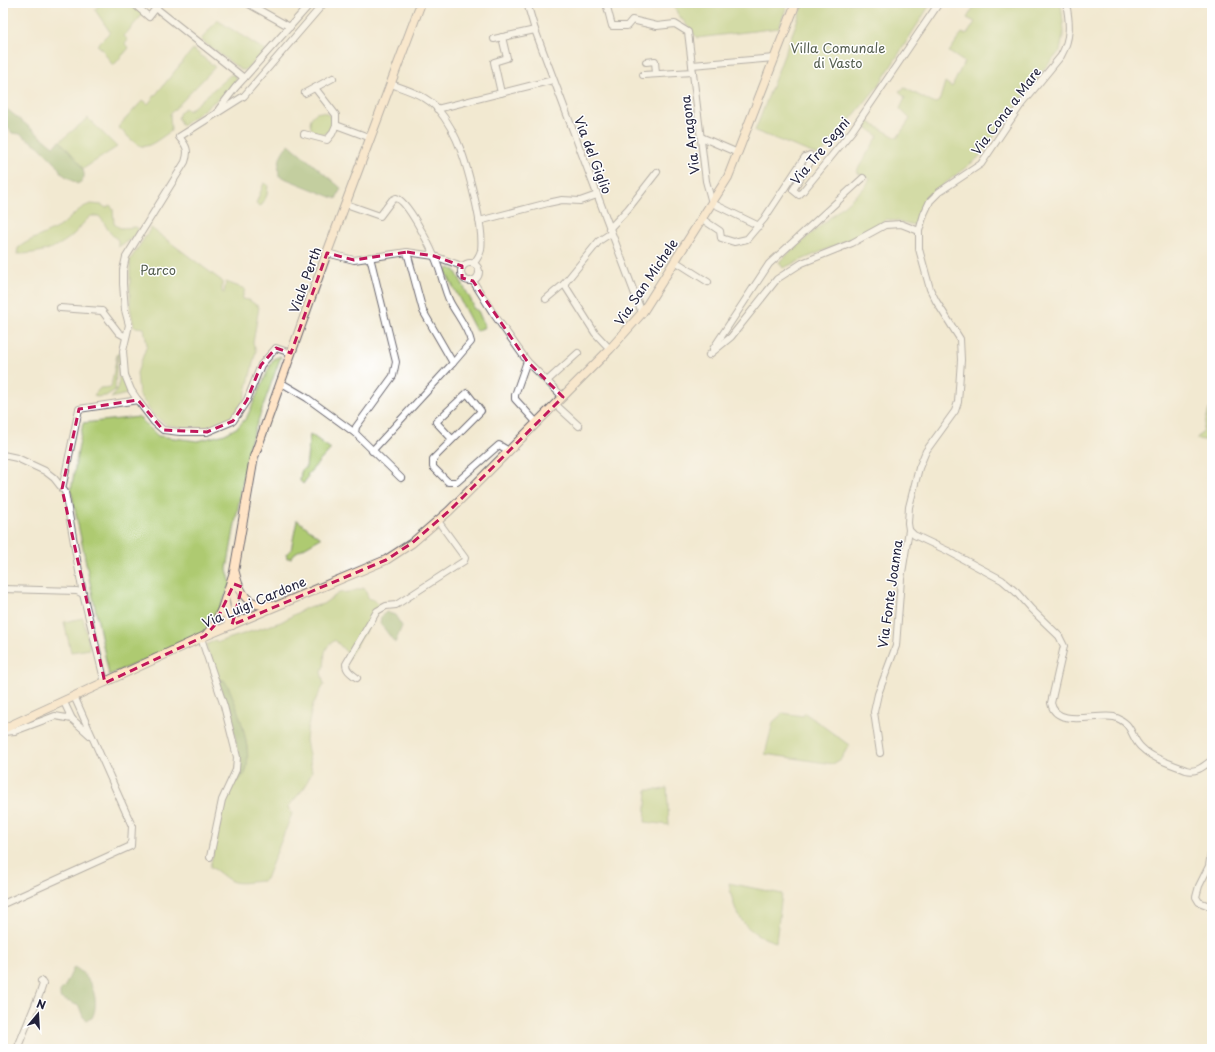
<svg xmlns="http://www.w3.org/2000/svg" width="1215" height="1052" font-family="'Playpen Sans',sans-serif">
<rect width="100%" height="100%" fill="#fff"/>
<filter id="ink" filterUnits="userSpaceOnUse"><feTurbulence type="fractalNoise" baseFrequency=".025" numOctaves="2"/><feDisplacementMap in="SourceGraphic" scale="8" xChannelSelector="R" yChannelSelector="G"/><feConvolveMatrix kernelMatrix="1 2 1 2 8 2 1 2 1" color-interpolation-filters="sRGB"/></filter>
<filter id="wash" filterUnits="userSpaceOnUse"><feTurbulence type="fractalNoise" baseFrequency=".012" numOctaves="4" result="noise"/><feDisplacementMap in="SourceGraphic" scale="16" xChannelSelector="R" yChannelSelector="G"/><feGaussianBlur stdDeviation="0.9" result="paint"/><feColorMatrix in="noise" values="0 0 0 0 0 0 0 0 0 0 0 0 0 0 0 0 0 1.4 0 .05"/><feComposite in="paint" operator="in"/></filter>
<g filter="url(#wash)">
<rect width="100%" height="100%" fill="#f2e9d1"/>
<g fill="#aeca71" stroke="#687656">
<polygon points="100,3 128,3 143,14 124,36 128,40 125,44 129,48 113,66 102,49 97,45 110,32 95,10"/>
<polygon points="674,3 788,3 779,28 697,38 677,13"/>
<polygon points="804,3 931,3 879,85 820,156 755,131"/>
<polygon points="976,3 1061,3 1064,31 1060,51 1043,70 978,158 926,198 914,225 887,219 867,232 783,268 779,262 865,187 870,179 856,172 878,136 864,126 867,121 897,138 910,119 900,109 905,98 899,91 905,88 933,103 939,102 945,82 952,87 964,62 949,52 962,33 964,34 968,33 975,22 967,18"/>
<polygon points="217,20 266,51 245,70 241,70 201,40"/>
<path d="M193,49l22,18 -45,47 1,17c-30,21 -27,21 -53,-4l25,-27 5,4z"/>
<polygon points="230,75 235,75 236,80 227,92 182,126 178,118 180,112 185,108 189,111"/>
<circle cx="321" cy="123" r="11"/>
<polygon points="88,118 117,147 83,169 60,141"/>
<polygon points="264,183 268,185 267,195 262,205 259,206 256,203"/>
<path d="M91,204l11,1 4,3 4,-3 3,3 1,16 6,4 16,-1 3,2 -5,8 -16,10v-7c-12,-9 -11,-15 -19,-24h-8c-7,5 -11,12 -17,18 -16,15 -36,20 -57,20l1,-6c12,-10 31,-14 45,-24 10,-8 16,-17 28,-20z"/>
<polygon points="151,228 222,281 222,292 224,293 226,282 245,289 242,299 249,300 259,307 253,343 256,351 244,400 231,418 215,426 191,428 167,425 153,415 139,394 137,373 147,345 144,328 134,327 130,307 130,260"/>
<polygon points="449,268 455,270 473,304 473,308 478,311 485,327 476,331 445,271"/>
<path d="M118,353h2l8,38 -1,3 -16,4c12,-11 7,-30 7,-45z"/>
<polygon points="117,354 115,390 106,396 96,397 94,395 100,388 111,387"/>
<polygon points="281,356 249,446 227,569 231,584 208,633 109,675 71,490 83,423 139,417 158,436 198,441 225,434 238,427 247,417 273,359"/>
<polygon points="1209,409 1212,409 1212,441 1196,439 1203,431"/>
<polygon points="310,434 331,449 307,475 308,477 303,484 300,481 301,471 306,467"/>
<polygon points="297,520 321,538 295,553 291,558 287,558 286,554 291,550"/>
<path d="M364,588l5,11h3l9,7 -36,57 -2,-2 4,-8 -12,-13c-18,13 -5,18 -14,32l3,13 -11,19 -6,27 -1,9 6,31 -7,16 -17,20 4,7 -26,65 -3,2c-10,0 -24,4 -32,0 -8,-4 -13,-11 -21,-14l15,-67 8,-21 5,2 8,-10 1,-24 -4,-20 -12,-31 -14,-17 -11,-34 9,-5 3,2 63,-20 23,-13 19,-5 16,-11 10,-1z"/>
<polygon points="83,618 90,649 71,652 64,622"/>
<polygon points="783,713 803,716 805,713 849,745 841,759 833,764 765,754 773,722"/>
<polygon points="667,788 669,825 645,822 647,790 659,790"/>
<path d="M729,883l53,11 -6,48c-32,-9 -42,-27 -47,-59z"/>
</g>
<g fill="#8aae63" stroke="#56684f">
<path d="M3,106l50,40 7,-5c7,9 38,35 17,43l-16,-11 -4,-8 -19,-19 -18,-12 -8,-1 -9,-11z"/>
<path d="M289,144l52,44 -5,11 -57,-23c-2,-12 1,-24 10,-32z"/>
<polygon points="386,612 395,615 402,626 395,643 380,623 381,617"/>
<path d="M217,679l7,1 4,6c9,19 25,65 18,85 -1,4 -5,7 -8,10l-4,1 -1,-3 6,-18 -4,-25z"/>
<path d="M74,967c17,8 27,34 18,51l-5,2 -4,-3 -4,-11 -19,-8v-7l5,-5z"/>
</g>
</g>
<g filter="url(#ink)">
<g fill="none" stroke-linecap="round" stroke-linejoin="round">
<g stroke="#6b6870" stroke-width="8">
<g id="street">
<polyline points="133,3 149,17 156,8 244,78"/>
<polyline points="247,3 290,27"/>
<polyline points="527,3 535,30 642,313"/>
<polyline points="606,3 612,26 627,26 632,20 657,26 675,24 688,32 706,181 712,203 759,226"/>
<path d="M1066,3c4,20 5,35 -5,53l-41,50 -39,58 -42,28 -9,9 -6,13 -5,17v18l11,40 6,12 24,38 1,21 -3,42 -3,9 -29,40 -7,17 -10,39 -1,16 1,7 5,5 34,16 54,29 14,12 15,17 28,27 5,10 -13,57c5,26 46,10 63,14 20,6 16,21 28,31 11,11 30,16 44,22 11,3 18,-4 26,-10"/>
<polyline points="494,39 535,30"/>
<polyline points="646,62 655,61 656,74"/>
<polyline points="692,65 774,58"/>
<polyline points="643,75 693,72"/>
<path d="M391,84c16,6 34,11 46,24 23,27 31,62 39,96 3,14 7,31 5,46 -1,5 -4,9 -7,13"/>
<polyline points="315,88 336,115 336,125 371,138"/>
<polyline points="305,93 333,78"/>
<polyline points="501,93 494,62 507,58 502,37"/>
<polyline points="219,109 235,88 311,3"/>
<polyline points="437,109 553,80"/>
<polyline points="304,134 327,140 332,134 336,125"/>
<polyline points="701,137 738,153"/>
<path d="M346,204l34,12 12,-16 4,-2c11,2 33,46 38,58 7,14 9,31 16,46 7,13 18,26 21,40l-18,21"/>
<polyline points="702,219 720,231 721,238 734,242 747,239 764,219 805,157 810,155 812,159 793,190 799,195 803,191 852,131 939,3"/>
<polyline points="479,221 548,203 562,200 580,201 597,195"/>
<polyline points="609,229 628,209 657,172"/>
<polyline points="327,253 354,260 407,252 434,256 462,266"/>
<polyline points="370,257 396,362 393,376 356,427 355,433 401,478"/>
<polyline points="675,261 708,282"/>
<circle cx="470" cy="272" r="9"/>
<polyline points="473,281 493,313 527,361 515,395 515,399 536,422"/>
<polyline points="564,284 595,333 610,349"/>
<polyline points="546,299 564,284 599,241 611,233"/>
<polyline points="60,308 102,311 119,333 126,337"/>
<polyline points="713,349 769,264 863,178"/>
<path d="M291,353l-15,-5 -15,17 -14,35 -14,21 -26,11h-27l-17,-2 -9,-8 -15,-20 -8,-12 -6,-15 -2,-24 6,-26 -4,-15 -2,-26v-14l3,-13 59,-95c4,-11 2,-16 -6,-25l65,-41 80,-93"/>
<polyline points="709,355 731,337 777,279 802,263 852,243 885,225 901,224 919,231"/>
<polyline points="527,361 563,397"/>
<polyline points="547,381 578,353"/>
<polyline points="280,382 307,398 355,433"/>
<polyline points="555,404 579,426"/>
<polyline points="451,441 481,411 467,393 436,422 451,438 451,441 433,459 433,467 448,482 457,482 499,445 509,451"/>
<polyline points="372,451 453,363 423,311 407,252"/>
<polyline points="3,455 17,458 45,471 54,478 65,492 83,594"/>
<polyline points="62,489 79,409 138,400"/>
<polyline points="3,589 77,591 83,594 105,683"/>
<polyline points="201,638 224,706 237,757 236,770 222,800 210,857"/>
<path d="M357,678c-5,-4 -11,-7 -11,-14l31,-53 9,-5 10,-1 68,-44 1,-3 -27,-37"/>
<polyline points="64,702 72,719 92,737"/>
<polyline points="3,732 15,731 55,716 72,719"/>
<polyline points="880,753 874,712 878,694 896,646 901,579 909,530"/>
<polyline points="1212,846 1209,866 1199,886 1196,897 1199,902 1212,907"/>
<polyline points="3,904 131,846 132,826 74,696"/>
<polyline points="17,1049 40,993 43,984 41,981"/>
</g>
</g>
<g stroke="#6b6870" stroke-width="10">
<g id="secondary">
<path d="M235,573c5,22 13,34 37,32"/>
<polyline points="231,586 235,605 232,625"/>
<polyline points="225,604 228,620 232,625"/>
<polyline points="207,634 214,626 222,609 234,572 254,457 327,253 421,3"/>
<polyline points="3,729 205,636 386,560 412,543 449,511 610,349 642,313 728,177 796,3"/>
</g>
</g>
<use href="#street" stroke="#fff" stroke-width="6"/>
<use href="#secondary" stroke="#ffe4c6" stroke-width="8"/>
</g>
</g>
<path d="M0 0H1215V1052H0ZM407,252l27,4 28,10v12l11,3 54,80 36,36 -114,114 -37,32 -26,17 -154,65 10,-38 -8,-3 -20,42 -9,10 -100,47 -43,-194 17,-80 59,-9 25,30 44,2 26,-11 14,-21 14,-35 15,-17 15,5 36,-100 27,7z" fill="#f2e9d1" fill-opacity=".55" fill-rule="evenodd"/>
<path fill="none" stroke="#c2185b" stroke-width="3" stroke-dasharray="8 5" stroke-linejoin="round" d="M407,252l27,4 28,10v12l11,3 54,80 36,36 -114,114 -37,32 -26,17 -154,65 10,-38 -8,-3 -20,42 -9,10 -100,47 -43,-194 17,-80 59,-9 25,30 44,2 26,-11 14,-21 14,-35 15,-17 15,5 36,-100 27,7z"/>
<g text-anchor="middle" stroke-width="3" stroke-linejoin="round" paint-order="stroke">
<g font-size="13" fill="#535d4e" stroke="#fff">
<text x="838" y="53">Villa Comunale<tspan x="838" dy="15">di Vasto</tspan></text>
<text x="158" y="275">Parco</text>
</g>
<g font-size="13" fill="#22223b" stroke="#fff">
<text transform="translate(1006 111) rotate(-53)" y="5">Via Cona a Mare</text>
<text transform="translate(690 135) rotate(-97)" y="5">Via Aragona</text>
<text transform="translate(820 151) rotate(-50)" y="5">Via Tre Segni</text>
<text transform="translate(593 155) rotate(69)" y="5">Via del Giglio</text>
<text transform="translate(305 280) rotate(-70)" y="5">Viale Perth</text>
<text transform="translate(646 282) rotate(-56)" y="5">Via San Michele</text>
<text transform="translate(890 594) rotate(-82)" y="5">Via Fonte Joanna</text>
<text transform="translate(254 602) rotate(-23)" y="5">Via Luigi Cardone</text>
</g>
</g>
<rect width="1215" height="1052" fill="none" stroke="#fff" stroke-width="16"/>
<g transform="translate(38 1014) rotate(18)" stroke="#ffffff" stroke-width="3" paint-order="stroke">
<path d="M0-3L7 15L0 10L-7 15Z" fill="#22223b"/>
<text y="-6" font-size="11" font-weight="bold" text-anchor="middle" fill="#22223b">N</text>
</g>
</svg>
